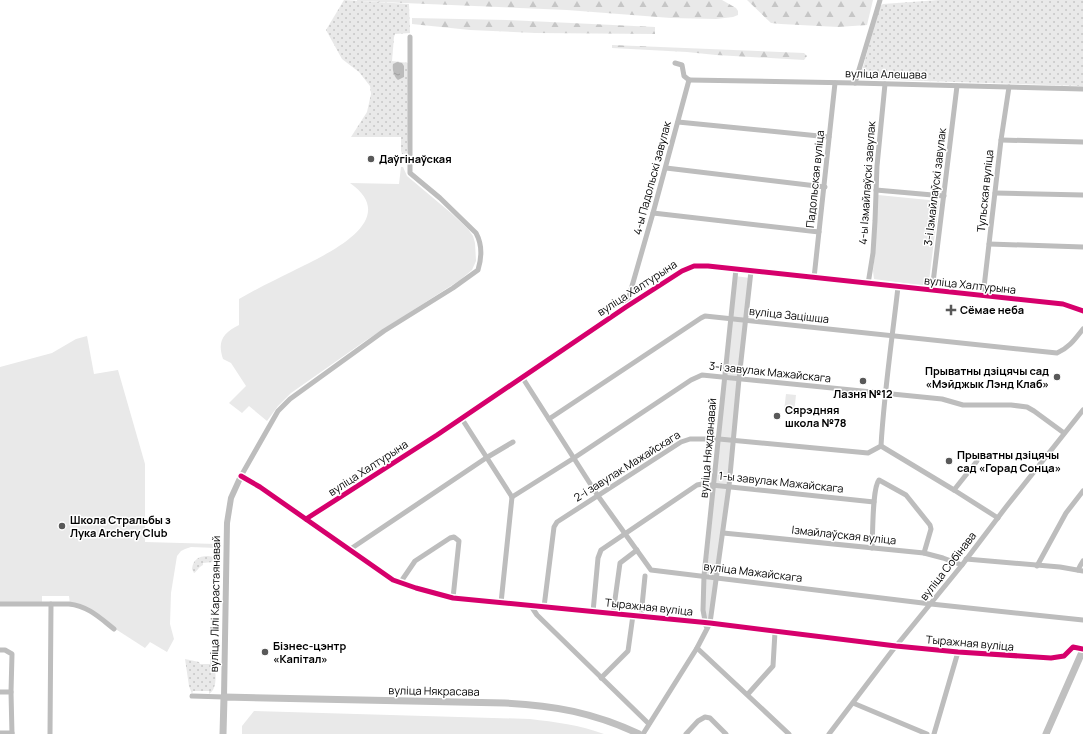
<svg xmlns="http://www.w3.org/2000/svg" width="1083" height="734" font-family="Manrope,sans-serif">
<defs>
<pattern id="grass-dots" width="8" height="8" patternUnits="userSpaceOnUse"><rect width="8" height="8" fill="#e9e9e9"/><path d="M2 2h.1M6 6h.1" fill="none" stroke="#c6c6c6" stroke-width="1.8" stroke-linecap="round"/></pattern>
<pattern id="forest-firs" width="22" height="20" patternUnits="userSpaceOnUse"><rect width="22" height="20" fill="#e9e9e9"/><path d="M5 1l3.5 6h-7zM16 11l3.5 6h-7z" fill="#c6c6c6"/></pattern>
<pattern id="water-ripples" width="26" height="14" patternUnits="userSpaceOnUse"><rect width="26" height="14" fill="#bbb"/><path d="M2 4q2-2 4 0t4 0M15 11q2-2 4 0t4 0" fill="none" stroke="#9f9f9f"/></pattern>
</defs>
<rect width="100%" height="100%" fill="#fff"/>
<g fill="url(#grass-dots)">
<polygon points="344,0 409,4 410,33 395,34 394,37 392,61 409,63 408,137 407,154 402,154 401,151 401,137 351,137 367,112 371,94 370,86 359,72 342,59 326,30"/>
<polygon points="939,0 1083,0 1083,86 862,79 860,78 880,6 883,4"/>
<path d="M208,556l6,1 -1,5 -10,1v2c-5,2 -6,7 -9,8l-2,-4c1,-9 6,-13 16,-13z"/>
<path d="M185,659l14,3 1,2h10v-5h4c1,11 5,29 -5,35v-3h-16l-1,3 -3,-8z"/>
</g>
<g fill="url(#forest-firs)">
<polygon points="357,0 722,0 736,8 738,11 738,15 733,17 716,19 671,18 567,10 357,1"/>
<polygon points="747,0 873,0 867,25 838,27 781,24 771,23"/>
<polygon points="412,18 507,20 655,27 655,34 535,33 470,30 412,24"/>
<polygon points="612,45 804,53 807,56 804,60 716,55 687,52 612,48"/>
</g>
<g fill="#e9e9e9">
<path d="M401,167h2l4,9 44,37 17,16 5,7 2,7 1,18 -4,9 -12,10 -95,61 -74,52 -13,13 -11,15 -18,-15 -7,7 -13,-10 17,-17 -15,-23 -8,-4c-6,-18 0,-26 16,-34v-26c17,-10 36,-19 54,-28 30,-15 111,-50 57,-88l49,1z"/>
<polygon points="878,195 939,201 929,281 925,286 874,279 873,271 875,253"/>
<polygon points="735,276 750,278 733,449 710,621 704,621 703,610"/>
<polygon points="87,336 94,374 118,370 145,464 145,542 217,544 217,548 191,547 185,549 181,551 177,556 171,593 170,624 174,639 167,652 150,642 145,648 114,628 96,614 70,604 69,596 42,596 42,603 0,603 0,367 52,353 76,339"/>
<polygon points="786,394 796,395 794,413 784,411"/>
<path d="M254,711l276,8c25,3 50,6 74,15h-362v-8z"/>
</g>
<path fill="url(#water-ripples)" d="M397,62l5,1 2,3v11l-6,3c-4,-3 -6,-11 -5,-16z"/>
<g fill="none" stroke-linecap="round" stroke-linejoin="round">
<g stroke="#bdbdbd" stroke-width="5">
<polyline points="675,63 682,65 684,76 689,80"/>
<polyline points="689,80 855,83 1083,89"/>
<polyline points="855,83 880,0"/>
<polyline points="678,122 829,137"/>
<polyline points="1001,140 1083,142"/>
<polyline points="666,168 825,187"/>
<polyline points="876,190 944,196"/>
<polyline points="995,193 1083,195"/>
<polyline points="653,213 819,232"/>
<polyline points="989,244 1083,247"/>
<polyline points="814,278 835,83"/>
<polyline points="868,284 873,253 875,221 877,166 885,84"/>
<polyline points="932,291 957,86"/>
<polyline points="983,296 1001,140 1009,87"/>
<polyline points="626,307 653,213 689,80"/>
<polyline points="522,377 598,496 651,570 931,604 1083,620"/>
<polyline points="462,419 512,497"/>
<path d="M549,419l152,-101 4,-2 352,37c12,-5 18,-14 26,-24"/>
<polyline points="881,446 954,490 998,518"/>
<path d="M241,476l37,-65 12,-12 94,-68 69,-43 25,-18c4,-13 4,-26 -2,-37l-36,-35 -30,-25v-136"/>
<polyline points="954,490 977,461"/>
<polyline points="512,497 574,458 691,380 702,375 942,399 963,405 1011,405 1027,407 1034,411 1064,433"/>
<polyline points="306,519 393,580 416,588 453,598 710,623 896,646 958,652 1051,658 1064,656 1073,647 1083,649"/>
<polyline points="723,533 924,553 943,558 962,565"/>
<path d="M872,548c1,-13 0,-60 7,-68l27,15 24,30 1,4 -7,24"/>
<polyline points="349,550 486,458 513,442"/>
<polyline points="966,559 1060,567 1083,571"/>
<polyline points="1037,566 1066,513 1083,491"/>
<polyline points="1078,570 1080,566 1083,561"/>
<polyline points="400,583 415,561 450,538 454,537 459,541 453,598"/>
<polyline points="501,603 512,497"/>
<path d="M0,604h69c19,2 31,14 45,25"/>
<polyline points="531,606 537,615 649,724"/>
<path d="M544,607l10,-80 3,-5 124,-80 9,-3h29l149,14 13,-7c3,-53 11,-106 17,-159"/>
<polyline points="593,612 598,558 601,550 697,485 702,484 874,502"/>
<polyline points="613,614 620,563 637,550"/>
<polyline points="641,616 645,576"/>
<polyline points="706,626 703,610 704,576 736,269"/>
<polyline points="697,648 789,734"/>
<polyline points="0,650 5,650 12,654 11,692 12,734"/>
<polyline points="601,678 628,651 633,615"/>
<polyline points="0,692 11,692"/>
<polyline points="748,694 773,666 775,632"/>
<polyline points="192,696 224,697"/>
<polyline points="853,703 927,734"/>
<polyline points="0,733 12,733"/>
<polyline points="50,734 51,604"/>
<polyline points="643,734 697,648 710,623 729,486 739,379 751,271"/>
<polyline points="686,734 698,721 705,717 710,718 726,734"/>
<polyline points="829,734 892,651 962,565 1006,507 1083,410"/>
<polyline points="934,734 958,652"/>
</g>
<polyline stroke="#bdbdbd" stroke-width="6" points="224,697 227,523 231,498 241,476 260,487 306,519 437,435 626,307 687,268 702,265 1063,304 1083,311"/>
<g stroke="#c0c0c0" stroke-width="7">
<path d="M223,734l1,-37 281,6c48,2 90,10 134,31"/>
<polyline points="1046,734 1083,650"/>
</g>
<g stroke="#fff" stroke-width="8">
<g id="cycleway">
<polyline points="241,476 260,487 393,580 416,588 453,598 710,623 896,646 958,652 1051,658 1064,656 1073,647 1083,649"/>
<polyline points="306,519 437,435 626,307 682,271 694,266 708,266 1063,304 1083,311"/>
</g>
</g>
<use href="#cycleway" stroke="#d6006c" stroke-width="5"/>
</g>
<g fill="#595959" stroke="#fff" stroke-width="1.5">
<circle cx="371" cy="159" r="4"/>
<path d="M949 304h4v4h4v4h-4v4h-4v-4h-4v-4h4z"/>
<circle cx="1057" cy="377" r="4"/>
<circle cx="863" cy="381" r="4"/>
<circle cx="777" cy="416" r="4"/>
<circle cx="949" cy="461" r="4"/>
<circle cx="62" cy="526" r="4"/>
<circle cx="265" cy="652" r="4"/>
</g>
<g text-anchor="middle" stroke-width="3" stroke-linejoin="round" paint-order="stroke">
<g font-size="11" fill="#000" stroke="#fff">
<text transform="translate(886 74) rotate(1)" y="4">вуліца Алешава</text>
<text transform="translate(652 178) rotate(-75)" y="4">4-ы Падольскі завулак</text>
<text transform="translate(815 179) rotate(-84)" y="4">Падольская вуліца</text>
<text transform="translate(867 183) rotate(-86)" y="4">4-ы Ізмайлаўскі завулак</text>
<text transform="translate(935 187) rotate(-83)" y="4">3-і Ізмайлаўскі завулак</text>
<text transform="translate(985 191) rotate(-84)" y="4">Тульская вуліца</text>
<text transform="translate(970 285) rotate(6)" y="4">вуліца Халтурына</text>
<text transform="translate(637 288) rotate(-33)" y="4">вуліца Халтурына</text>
<text transform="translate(789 315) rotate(6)" y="4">вуліца Зацішша</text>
<text transform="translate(770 372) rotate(6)" y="4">3-і завулак Мажайскага</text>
<text transform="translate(708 448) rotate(-85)" y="4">вуліца Няжданавай</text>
<text transform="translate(627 466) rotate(-32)" y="4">2-і завулак Мажайскага</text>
<text transform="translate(368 468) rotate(-33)" y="4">вуліца Халтурына</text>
<text transform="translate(781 482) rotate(6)" y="4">1-ы завулак Мажайскага</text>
<text transform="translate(844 535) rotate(6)" y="4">Ізмайлаўская вуліца</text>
<text transform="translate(948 566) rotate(-52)" y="4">вуліца Собінава</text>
<text transform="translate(753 572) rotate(7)" y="4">вуліца Мажайскага</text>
<text transform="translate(215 604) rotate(-89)" y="4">вуліца Лілі Карастаянавай</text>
<text transform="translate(649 607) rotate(6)" y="4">Тыражная вуліца</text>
<text transform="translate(970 643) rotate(5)" y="4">Тыражная вуліца</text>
<text transform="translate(434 691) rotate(1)" y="4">вуліца Някрасава</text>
</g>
<g font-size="11" font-weight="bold" fill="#000" stroke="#fff" text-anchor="start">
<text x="379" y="163">Даўгінаўская</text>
<text x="960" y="314">Сёмае неба</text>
<text x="1049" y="375" text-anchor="end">Прыватны дзіцячы сад<tspan x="1049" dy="13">«Мэйджык Лэнд Клаб»</tspan></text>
<text x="863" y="398" text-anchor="middle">Лазня №12</text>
<text x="785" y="414">Сярэдняя<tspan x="785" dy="13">школа №78</tspan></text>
<text x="957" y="459">Прыватны дзіцячы<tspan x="957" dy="13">сад «Горад Сонца»</tspan></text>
<text x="70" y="524">Школа Стральбы з<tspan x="70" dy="13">Лука Archery Club</tspan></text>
<text x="273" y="650">Бізнес-цэнтр<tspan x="273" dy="13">«Капітал»</tspan></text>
</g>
</g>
</svg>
